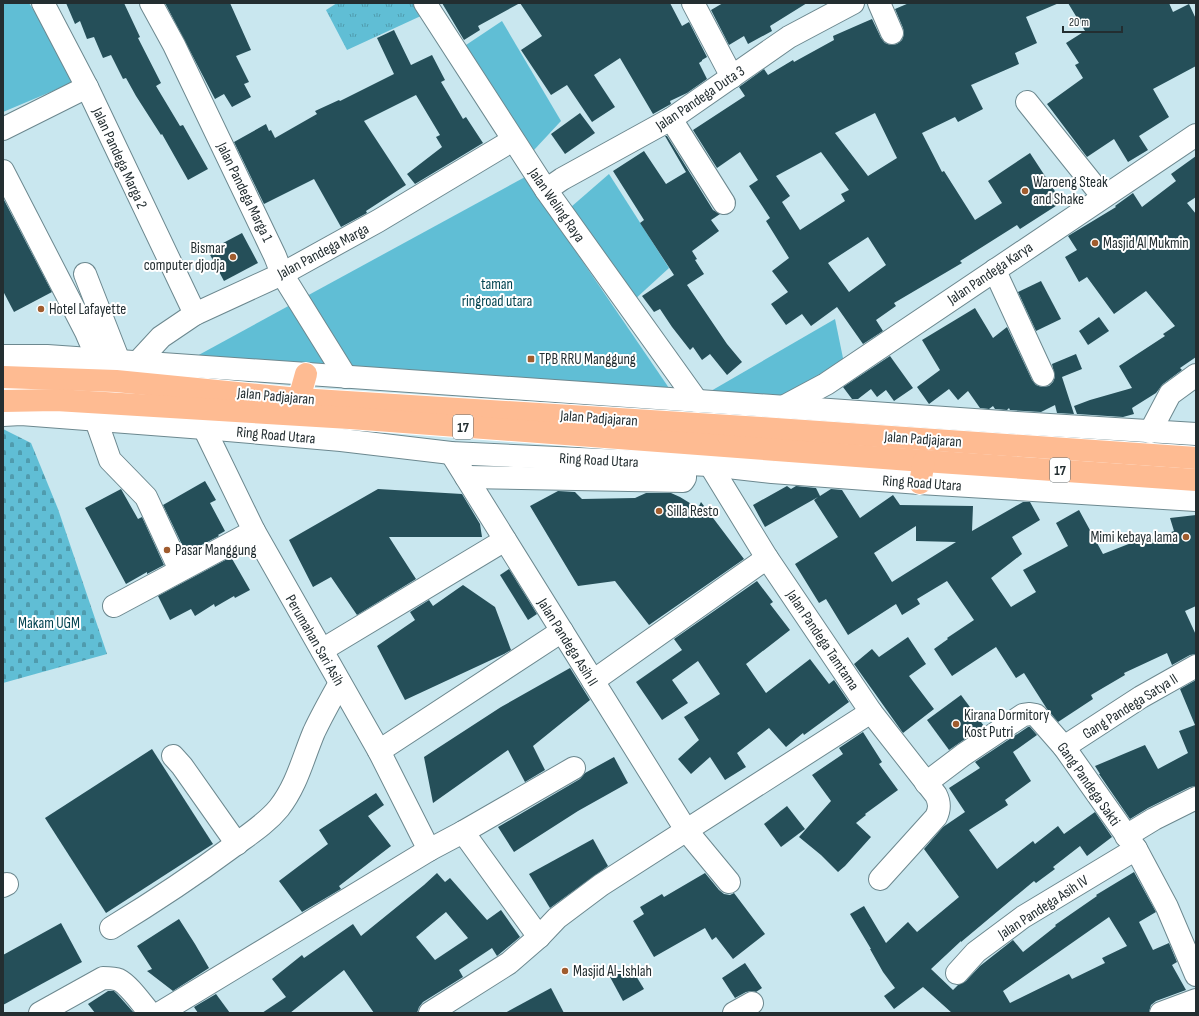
<svg xmlns="http://www.w3.org/2000/svg" width="1199" height="1016" font-family="'Sofia Sans Condensed',sans-serif">
<defs>
<pattern id="grass-tufts" width="24" height="20" patternUnits="userSpaceOnUse"><rect width="24" height="20" fill="#60bed5"/><path d="M3 7l-1-3M5 7V3M7 7l1-3M15 17l-1-3M17 17v-4M19 17l1-3" fill="none" stroke="#4f9bad"/></pattern>
<pattern id="cemetery-stones" width="16" height="16" patternUnits="userSpaceOnUse"><rect width="16" height="16" fill="#60bed5"/><path d="M2 7V4a2 2 0 0 1 4 0v3zM10 15v-3a2 2 0 0 1 4 0v3z" fill="#4f9bad"/></pattern>
</defs>
<rect width="100%" height="100%" fill="#c9e7ef"/>
<polygon fill="url(#grass-tufts)" points="337,3 415,3 423,15 347,50 326,10"/>
<polygon fill="url(#cemetery-stones)" points="3,429 31,443 58,509 107,654 3,683"/>
<g fill="#60bed5">
<polygon points="3,3 29,3 79,80 3,112"/>
<polygon points="502,21 561,121 534,150 463,47"/>
<polygon points="609,174 669,268 633,301 571,207"/>
<polygon points="525,177 671,391 195,357"/>
<polygon points="835,319 844,363 791,400 704,395"/>
</g>
<g fill="#254f59" fill-rule="evenodd">
<polygon points="66,3 124,3 140,37 138,38 161,83 156,86 180,126 183,125 208,169 188,180 162,134 161,135 136,96 126,78 123,79 111,55 103,58 94,37 87,39 80,21 75,24"/>
<polygon points="165,3 230,3 251,50 236,56 249,82 244,84 251,97 232,107 224,94 215,99"/>
<polygon points="442,3 670,3 682,26 689,22 707,57 702,60 702,61 699,63 707,79 687,93 670,101 671,104 653,114 620,58 594,75 615,107 592,122 567,85 551,95 521,50 542,36 520,3 478,26 480,30 464,40"/>
<polygon points="723,3 807,3 770,26 772,31 748,44 744,36 729,45 711,10"/>
<path d="M909,3h150l-33,14 11,26 -22,10 4,11 -48,21 12,24 -25,13 -3,-5 -33,16 20,39 2,-1 31,49 27,-17 -14,-22 42,-28 32,49 -42,27 -3,-4 -57,36 2,2 -68,40 2,3 -20,14 7,11 -20,13 -26,-37 -26,19 -9,-12 -16,11 -15,-21 17,-12 -16,-21 17,-13 -23,-37 4,-3 -21,-32 9,-6 -18,-28 -23,16 -24,-38 52,-34 -6,-9 25,-18 4,6 25,-15 1,2 40,-22 -1,-4 32,-14 7,-3 9,19 4,5 6,2 6,-1 5,-4 2,-6 -1,-6 -8,-19zM875,113l22,45 -29,18 -33,-43zM821,152l28,38 -8,4 4,7 -45,29 -18,-28 8,-6 -14,-20zM868,237l18,28 -37,27 -21,-29z"/>
<polygon points="1068,3 1169,3 1173,12 1189,4 1196,19 1196,66 1153,89 1169,117 1139,136 1148,150 1128,162 1114,139 1087,157 1047,104 1083,78 1075,65 1079,63 1066,43 1085,31"/>
<polygon points="394,30 411,65 432,55 445,80 441,82 463,119 466,117 483,143 415,184 407,174 442,147 436,137 440,135 416,95 364,121 406,185 366,211 367,213 341,227 314,179 264,204 234,142 266,124 269,131 271,130 275,138 317,114 315,111 339,100 340,101 394,74 377,38"/>
<polygon points="580,113 595,133 565,154 551,134"/>
<polygon points="665,136 667,136 713,210 720,214 711,220 719,231 692,251 697,259 695,260 704,274 687,285 727,344 742,362 727,375 710,354 702,360 693,347 690,350 672,327 660,309 654,312 642,296 674,275 640,223 644,220 613,171 644,151 666,184 686,172"/>
<polygon points="1196,156 1196,197 1187,203 1196,214 1196,357 1180,368 1182,370 1163,384 1156,393 1132,408 1134,414 1123,417 1077,414 1074,406 1090,400 1132,388 1119,366 1165,336 1163,334 1175,326 1146,291 1114,314 1087,277 1079,282 1065,257 1077,250 1068,236 1116,207 1115,206 1133,193 1142,207 1176,181 1171,174"/>
<polygon points="3,198 52,292 14,312 3,291"/>
<polygon points="242,233 258,263 224,281 208,251"/>
<polygon points="1041,281 1061,319 1036,331 1018,292"/>
<polygon points="975,308 993,338 1007,327 1032,380 1036,385 1042,387 1049,386 1053,382 1055,377 1052,364 1076,354 1082,369 1062,377 1074,414 1057,413 1055,405 1041,412 1010,410 1009,408 1007,410 995,409 993,406 989,409 980,408 968,391 958,400 949,389 929,404 917,387 940,370 922,340"/>
<polygon points="1099,317 1109,331 1088,345 1079,331"/>
<polygon points="890,356 913,388 894,401 886,390 877,397 871,389 858,399 852,399 843,387"/>
<polygon points="205,481 216,500 210,503 225,531 218,535 219,536 186,553 163,505"/>
<path d="M787,486l4,3 5,-3 20,2 4,8 11,-7 11,1 18,28 33,-23 7,10 73,1 -1,25 51,-29h7l10,18 -28,17 10,17 -31,24 20,29 25,-15 -13,-22 45,-24 -12,-23 23,-13 24,44 41,-16 1,4 29,-11 -4,-13 26,-3v91l-11,5 11,24v19l-6,1 -18,10 -5,-12 -43,20 1,2 -34,20 2,4 -35,23 -11,-13 -23,-36 -8,5 -20,-31 -44,29 -18,-27 14,-10 -1,-1 27,-18 -27,-39 -30,18 3,5 -18,11 -6,-11 -48,31 -22,-36 -7,4 -24,-39 43,-27 -24,-37 4,-3 -53,30 -12,-22zM916,526v15l40,1 -64,40 -18,-29z"/>
<polygon points="121,489 138,519 142,517 164,565 147,574 147,572 126,584 85,508"/>
<polygon points="378,489 462,494 480,524 482,537 389,537 416,579 357,615 331,577 313,587 289,540"/>
<polygon points="558,491 575,492 582,499 635,498 646,493 671,493 680,497 698,508 701,502 744,559 649,625 615,581 578,586 530,506"/>
<polygon points="231,557 250,590 235,598 234,596 215,607 214,604 195,616 191,609 170,620 158,596"/>
<polygon points="509,569 537,614 528,620 500,575"/>
<polygon points="757,581 773,602 770,604 790,630 746,664 766,693 810,659 829,684 834,680 849,702 804,735 803,733 786,747 769,728 737,753 746,767 725,780 710,757 691,774 678,759 699,740 684,717 720,694 698,661 672,680 688,703 662,720 636,682 682,650 674,639"/>
<polygon points="463,585 495,607 511,650 504,654 405,700 377,646 415,620 410,612 429,600 433,606"/>
<polygon points="908,637 926,664 909,676 934,709 903,733 854,664 872,649 879,657"/>
<polygon points="570,668 590,700 533,746 545,770 525,782 508,750 433,803 424,757 501,707"/>
<polygon points="1196,680 1196,786 1190,787 1148,808 1130,819 1099,774 1100,774 1095,766 1145,745 1158,769 1188,753 1179,731 1195,725 1180,689"/>
<polygon points="961,695 984,726 949,750 927,720"/>
<path d="M1028,727h2l7,8 -24,17 18,29 -26,19 3,5 -39,25 28,39 36,-28 2,3 23,-18 6,8 31,-22 17,25 -25,19 -7,-10 -27,21 2,2 -19,14 -2,-2 -73,61v-1l-30,28 22,21 5,-5 8,-4 14,-15 33,-26 10,12 33,-26 -1,-1 42,-29 -1,-1 38,-23 22,40 -17,10 14,28 16,-7 8,19 -5,3 14,25 -30,11 -5,4 -2,7 -2,1h-195l-29,-26 -29,22 -10,-13 11,-8 -12,-16 -13,-23h1l-21,-35 14,-8 22,37 22,-21 9,10 42,-35 -35,-48 19,-22 22,-15 -16,-24 31,-20 -5,-6zM1109,917l18,29 -25,12 3,5 -33,16 -3,-5 -59,29 -7,-12z"/>
<polygon points="863,732 882,762 879,764 898,790 865,814 866,815 856,823 871,837 845,866 838,872 821,855 799,837 831,801 812,775 843,754 839,748"/>
<polygon points="152,749 213,844 106,913 45,818"/>
<polygon points="614,757 628,783 578,811 514,852 498,827 580,779 585,773"/>
<polygon points="376,793 384,805 368,816 391,846 339,886 341,889 302,912 279,881 328,844 319,830"/>
<polygon points="787,806 805,829 781,847 764,824"/>
<polygon points="593,839 608,866 550,908 529,874"/>
<path d="M437,873l8,9 5,-4 37,42 14,-10 19,27 -23,19 -5,-8 -33,22 4,7 -40,25 -4,5 -2,6h-43l-30,-43 -54,43h-28l24,-16 -14,-18 30,-24 2,3 49,-34 8,12 63,-51zM446,912l22,26 -33,22 -19,-23z"/>
<polygon points="705,873 719,890 724,894 730,895 734,893 765,934 733,959 716,937 712,940 705,928 654,957 633,921 644,914 640,907 662,894 664,897"/>
<polygon points="179,919 195,944 209,968 173,991 147,971 152,969 137,946"/>
<polygon points="61,923 82,962 3,1005 3,955"/>
<polygon points="745,963 762,988 756,992 752,991 746,992 735,998 722,978"/>
<polygon points="630,966 644,989 623,1001 610,977"/>
<polygon points="551,988 564,1013 505,1013"/>
<polygon points="108,991 114,991 118,995 134,1013 95,1013 88,1004"/>
<polygon points="216,994 230,1013 198,1013 194,1007"/>
</g>
<g fill="none" stroke-linecap="round" stroke-linejoin="round">
<g stroke="#6c888f" stroke-width="24">
<g id="minor">
<polyline points="43,3 87,87 195,314"/>
<polyline points="151,3 174,45 275,256 282,274 346,377"/>
<polyline points="425,3 546,190 697,401"/>
<polyline points="693,3 732,77"/>
<polyline points="879,3 892,33"/>
<polyline points="1027,102 1103,197"/>
<polyline points="671,119 724,203"/>
<polyline points="3,129 87,87"/>
<polyline points="3,171 86,332 98,360"/>
<polyline points="546,190 562,179 671,119 789,37 853,3"/>
<polyline points="995,270 1000,282 1043,375"/>
<polyline points="85,274 119,361"/>
<polyline points="3,356 47,356 1017,423 1196,434"/>
<polyline points="137,363 161,337 195,314 282,274 378,221 513,140"/>
<polyline points="783,407 826,384 1196,135"/>
<polyline points="3,415 21,414 204,428 341,440 451,453 710,465 772,472 920,483 1196,500"/>
<polyline points="96,420 110,460 146,497 180,570"/>
<polyline points="204,428 254,531 379,751 429,850"/>
<polyline points="1150,432 1170,394 1196,375"/>
<polyline points="451,453 686,830 729,882"/>
<path d="M710,465l57,93 104,154 65,83c4,8 4,14 0,22l-56,62"/>
<polyline points="466,477 683,481 685,478 685,464"/>
<polyline points="114,606 254,531"/>
<polyline points="322,650 505,540"/>
<polyline points="593,681 767,558"/>
<polyline points="1064,747 1141,697 1196,666"/>
<polyline points="379,751 562,631"/>
<polyline points="173,756 182,766 237,844"/>
<polyline points="926,783 963,755 1023,715 1030,714 1036,715 1064,747 1136,849 1167,907 1196,975"/>
<polyline points="463,832 539,937"/>
<polyline points="1126,836 1154,819 1196,798"/>
<polyline points="3,886 7,884"/>
<path d="M111,928c41,-25 82,-52 121,-81 16,-12 34,-23 47,-39 18,-23 24,-50 35,-76 8,-17 17,-33 26,-49"/>
<polyline points="957,973 976,952 1023,917 1136,849"/>
<path d="M40,1013l63,-35c5,0 11,0 16,2 10,5 23,24 31,33"/>
<polyline points="160,1013 429,850 463,832 574,768"/>
<polyline points="430,1013 509,963 539,937 557,918 601,885 871,712"/>
<polyline points="734,1013 752,1003"/>
<polyline points="1161,1013 1196,1000"/>
</g>
</g>
<g stroke="#fff" stroke-width="24">
<g id="highway">
<polyline points="3,377 116,381 299,399 761,428 1196,458"/>
<polyline points="299,399 306,374"/>
<polyline points="3,401 56,400 350,418 924,461 1196,480"/>
<polyline points="920,483 924,461"/>
</g>
</g>
<use href="#minor" stroke="#fff" stroke-width="22"/>
<use href="#highway" stroke="#febb92" stroke-width="22"/>
</g>
<g fill="#a05c2e" stroke="#fff" stroke-width="1.5">
<circle cx="1025" cy="191" r="4"/>
<circle cx="1095" cy="243" r="4"/>
<circle cx="233" cy="257" r="4"/>
<circle cx="41" cy="309" r="4"/>
<rect x="527" y="355" width="8" height="8" rx="2"/>
<circle cx="659" cy="511" r="4"/>
<circle cx="1186" cy="537" r="4"/>
<circle cx="167" cy="550" r="4"/>
<circle cx="956" cy="724" r="4"/>
<circle cx="565" cy="971" r="4"/>
</g>
<g text-anchor="middle" stroke-width="4" stroke-linejoin="round" paint-order="stroke">
<g fill="#fff" stroke="#656d6f" stroke-width="1">
<rect x="453" y="415" width="20" height="24" rx="3"/>
<rect x="1050" y="458" width="20" height="24" rx="3"/>
</g>
<g font-size="14" font-weight="bold" fill="#232e31">
<text x="463" y="432">17</text>
<text x="1060" y="475">17</text>
</g>
<g font-size="15" fill="#232e31" stroke="#fff">
<text transform="translate(700 98) rotate(-34)" y="5">Jalan Pandega Duta 3</text>
<text transform="translate(120 158) rotate(65)" y="5">Jalan Pandega Marga 2</text>
<text transform="translate(245 192) rotate(64)" y="5">Jalan Pandega Marga 1</text>
<text transform="translate(557 205) rotate(55)" y="5">Jalan Weling Raya</text>
<text transform="translate(323 251) rotate(-28)" y="5">Jalan Pandega Marga</text>
<text transform="translate(990 273) rotate(-34)" y="5">Jalan Pandega Karya</text>
<text transform="translate(276 396) rotate(5)" y="5">Jalan Padjajaran</text>
<text transform="translate(599 418) rotate(4)" y="5">Jalan Padjajaran</text>
<text transform="translate(276 435) rotate(5)" y="5">Ring Road Utara</text>
<text transform="translate(923 439) rotate(4)" y="5">Jalan Padjajaran</text>
<text transform="translate(599 460) rotate(3)" y="5">Ring Road Utara</text>
<text transform="translate(922 483) rotate(4)" y="5">Ring Road Utara</text>
<text transform="translate(315 640) rotate(60)" y="5">Perumahan Sari Asih</text>
<text transform="translate(823 640) rotate(56)" y="5">Jalan Pandega Tamtama</text>
<text transform="translate(568 642) rotate(58)" y="5">Jalan Pandega Asih II</text>
<text transform="translate(1130 706) rotate(-32)" y="5">Gang Pandega Satya II</text>
<text transform="translate(1089 784) rotate(55)" y="5">Gang Pandega Sakti</text>
<text transform="translate(1043 907) rotate(-33)" y="5">Jalan Pandega Asih IV</text>
</g>
<g font-size="15" fill="#232e31" stroke="#fff" text-anchor="start">
<text x="1033" y="187">Waroeng Steak<tspan x="1033" dy="17">and Shake</tspan></text>
<text x="1103" y="248">Masjid Al Mukmin</text>
<text x="225" y="253" text-anchor="end">Bismar<tspan x="225" dy="17">computer djodja</tspan></text>
<text x="49" y="314">Hotel Lafayette</text>
<text x="539" y="364">TPB RRU Manggung</text>
<text x="667" y="516">Silla Resto</text>
<text x="1178" y="542" text-anchor="end">Mimi kebaya lama</text>
<text x="175" y="555">Pasar Manggung</text>
<text x="964" y="720">Kirana Dormitory<tspan x="964" dy="17">Kost Putri</tspan></text>
<text x="573" y="976">Masjid Al-Ishlah</text>
</g>
<g font-size="15" fill="#034451" stroke="#fff">
<text x="497" y="289">taman<tspan x="497" dy="17">ringroad utara</tspan></text>
<text x="49" y="628">Makam UGM</text>
</g>
</g>
<rect width="1199" height="1016" fill="none" stroke="#232e31" stroke-width="8"/>
<path d="M1063 26v6h59v-6" fill="none" stroke="#232e31" stroke-width="2"/>
<text x="1069" y="26" font-size="12" fill="#232e31" stroke="#ffffff" stroke-width="3" paint-order="stroke">20 m</text>
</svg>
